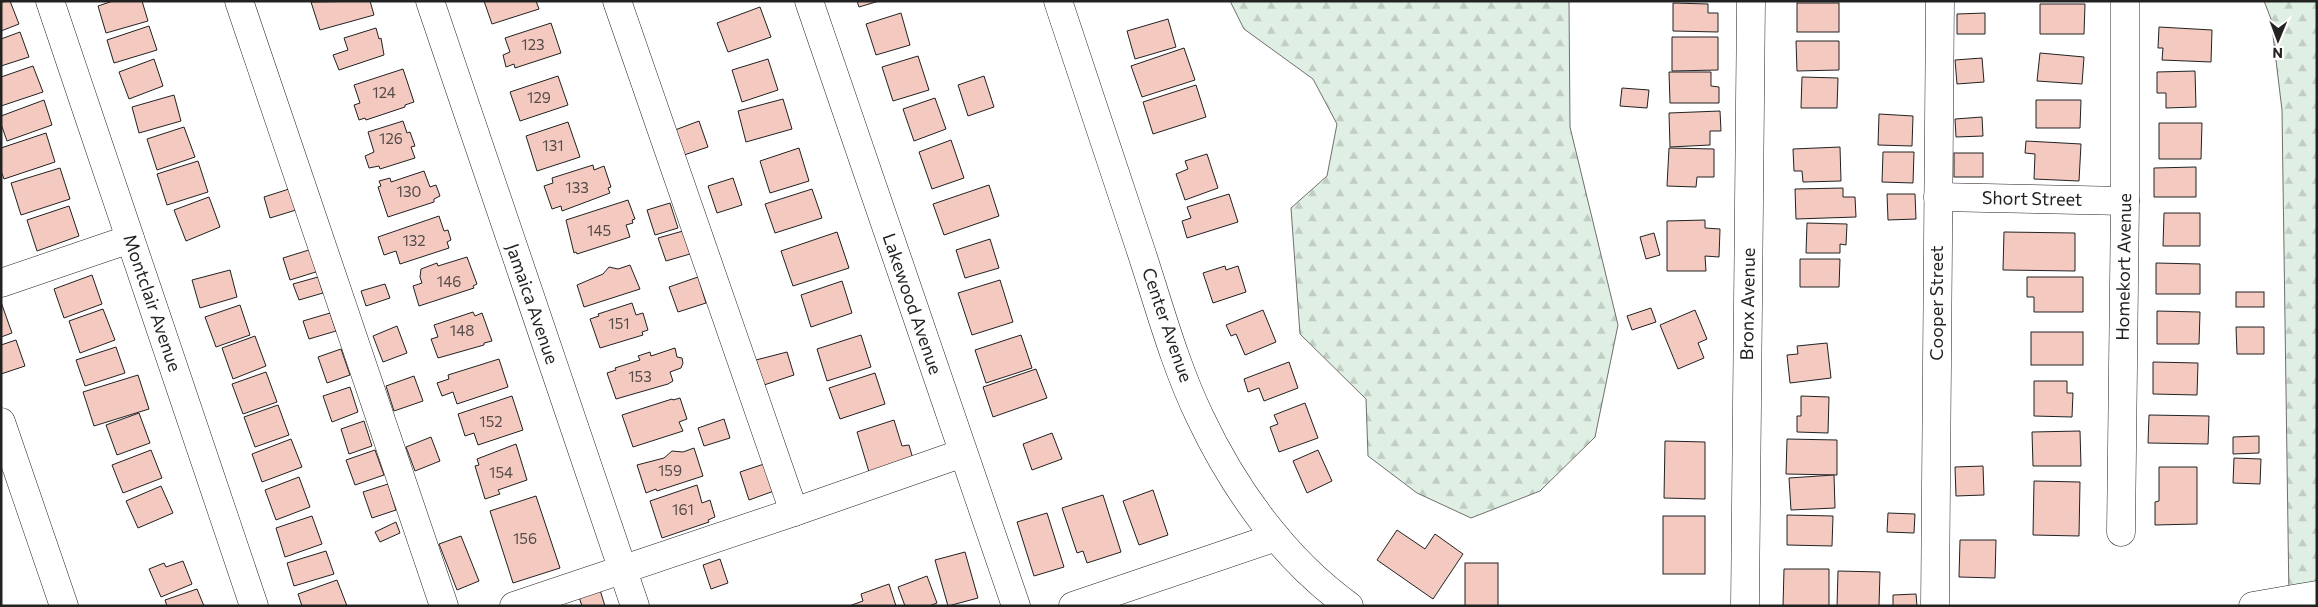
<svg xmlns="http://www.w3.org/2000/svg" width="2318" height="607" font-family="Commissioner,sans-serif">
<defs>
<pattern id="forest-firs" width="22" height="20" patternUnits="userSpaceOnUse" patternTransform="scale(1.25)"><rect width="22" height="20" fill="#e0efe3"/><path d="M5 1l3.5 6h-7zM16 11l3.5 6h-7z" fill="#c0cdc2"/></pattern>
</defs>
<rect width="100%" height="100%" fill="#fff"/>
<g fill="url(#forest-firs)" stroke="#6f6f6f">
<polygon points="1230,1 1569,1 1570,127 1618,325 1595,437 1540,491 1471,518 1417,493 1368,456 1366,399 1300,334 1291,208 1327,176 1337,124 1313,79 1244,29"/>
<polygon points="2264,1 2317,1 2317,595 2289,600 2282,110 2271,19"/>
</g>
<g fill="#f3c9c0" stroke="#222">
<polygon points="10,1 19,24 1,31 1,2"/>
<polygon points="113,1 142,1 148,21 106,33 98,6"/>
<polygon points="370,1 374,15 320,30 311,2"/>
<polygon points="484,1 536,1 539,9 492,24"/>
<polygon points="857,1 879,1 859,7"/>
<polygon points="1673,3 1708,4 1708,13 1718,13 1718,32 1673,31"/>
<rect x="1797" y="3" width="42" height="29"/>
<polygon points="2040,4 2085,4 2084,34 2040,34"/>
<polygon points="760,7 771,37 728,52 717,23"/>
<polygon points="901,13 910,45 876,55 866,24"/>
<polygon points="1985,13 1985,34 1957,34 1957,14"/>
<polygon points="1168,19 1176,47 1135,59 1127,31"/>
<polygon points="551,23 561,53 515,68 514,64 506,67 503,55 510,52 505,38"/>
<polygon points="149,26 157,50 114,63 107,40"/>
<polygon points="2159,27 2212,30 2211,62 2162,60 2163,48 2158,48"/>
<polygon points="376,28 379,39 381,38 384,55 339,70 333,55 348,50 344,38"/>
<polygon points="20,32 29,57 1,66 1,39"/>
<polygon points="1672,37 1718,37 1718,70 1672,71"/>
<polygon points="1796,41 1839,41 1839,70 1797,71"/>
<polygon points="1184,48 1195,80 1142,97 1131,66"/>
<polygon points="2040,53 2084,57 2082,84 2037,81"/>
<polygon points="918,56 929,90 893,101 882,67"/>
<polygon points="1982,58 1984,82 1957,84 1955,60"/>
<polygon points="154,59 163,86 129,99 119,72"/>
<polygon points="768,59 778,90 742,102 732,70"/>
<polygon points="33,66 43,92 1,106 1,77"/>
<polygon points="403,69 414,102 405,105 405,107 366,120 365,118 359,120 354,105 360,103 354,85"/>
<polygon points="2195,71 2196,107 2166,108 2166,93 2157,93 2157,72"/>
<polygon points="1669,72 1711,72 1711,86 1719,87 1719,103 1670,103"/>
<polygon points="558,76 568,105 520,121 510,92"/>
<polygon points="984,76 994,107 968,116 958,85"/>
<polygon points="1802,77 1838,78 1837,108 1801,108"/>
<polygon points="1196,85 1206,117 1153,134 1143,102"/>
<polygon points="1622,88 1649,90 1647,108 1620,106"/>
<polygon points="174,95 181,121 139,133 132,107"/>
<polygon points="935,98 946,129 914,141 903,109"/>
<polygon points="783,99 792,129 746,142 738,111"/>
<polygon points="44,100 52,125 7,141 1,124 1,116"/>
<polygon points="2036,100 2081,100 2080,128 2036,128"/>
<polygon points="1720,111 1721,131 1710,131 1710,145 1670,147 1669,113"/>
<polygon points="1879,114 1913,116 1912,146 1878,145"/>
<polygon points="1982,117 1983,136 1956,137 1955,119"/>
<polygon points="403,121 407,133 410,132 415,146 411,147 415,158 380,169 379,166 369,168 365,156 374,152 368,132"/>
<polygon points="699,121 708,147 684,155 675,130"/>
<polygon points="568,122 580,157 537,171 526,136"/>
<polygon points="2159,123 2202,123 2201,159 2159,159"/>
<polygon points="184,127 195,157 157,170 147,139"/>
<polygon points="46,133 55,162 4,179 1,171 1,148"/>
<polygon points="951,140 964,178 932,189 919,152"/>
<polygon points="2026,141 2081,144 2079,181 2034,179 2035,154 2025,153"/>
<polygon points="1840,147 1841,181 1803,182 1802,171 1794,171 1793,149"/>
<polygon points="799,148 809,181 770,193 760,161"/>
<polygon points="1669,148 1714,149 1714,177 1697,177 1696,187 1667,186"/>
<polygon points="1883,152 1914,152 1913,183 1882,182"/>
<rect x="1954" y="153" width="29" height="24"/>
<polygon points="1207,154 1218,188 1185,200 1176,174 1188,169 1185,161"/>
<polygon points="198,161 208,192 167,205 157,174"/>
<polygon points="593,165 594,170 604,166 611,187 608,188 610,193 562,211 561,206 552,209 544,186 553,183 552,178"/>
<polygon points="2196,167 2196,197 2154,197 2154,168"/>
<polygon points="60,168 70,199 21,215 11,183"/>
<polygon points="424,171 430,187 436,185 440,196 434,199 434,202 388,217 378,187 381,186 379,181 390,178 391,182"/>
<polygon points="733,178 742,205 717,213 708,186"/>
<polygon points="989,185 999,216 944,235 933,204"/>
<polygon points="1843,188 1843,197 1855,197 1856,217 1796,219 1795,189"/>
<polygon points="289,189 296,210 270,218 264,197"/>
<polygon points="812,189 822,218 775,233 765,204"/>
<polygon points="1229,194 1238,222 1187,238 1182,221 1191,218 1187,207"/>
<polygon points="1887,194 1915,194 1916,219 1888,220"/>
<polygon points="209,197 220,227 186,241 174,210"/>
<polygon points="628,200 635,219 632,220 633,223 626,225 630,237 577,254 576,252 574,253 566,220"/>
<polygon points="670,203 678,228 655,235 647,210"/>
<polygon points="69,206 79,236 37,251 27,220"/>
<polygon points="2164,213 2200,213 2200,246 2163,246"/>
<polygon points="439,216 444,231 448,230 451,240 447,242 449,248 400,264 396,251 384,255 378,237"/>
<polygon points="1705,220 1705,228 1720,229 1719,257 1705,256 1706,271 1667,271 1667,221"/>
<polygon points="1807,223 1847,224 1846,245 1840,244 1840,253 1806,253"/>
<polygon points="683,231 690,254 666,261 658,238"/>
<polygon points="837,232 849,268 793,286 781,251"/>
<polygon points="2004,232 2075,233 2075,271 2003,270"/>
<polygon points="1654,233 1660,255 1646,259 1640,237"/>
<polygon points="990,239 999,268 965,278 956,250"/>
<polygon points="312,249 319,271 290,280 283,258"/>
<polygon points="467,257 477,284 473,286 474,288 419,306 413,286 422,283 420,277 421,269 437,263 438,266"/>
<polygon points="1800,259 1840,259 1839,287 1800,287"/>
<polygon points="2156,263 2200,264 2200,294 2156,294"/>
<polygon points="630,265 640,289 584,307 577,285 603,274 609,267 618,269"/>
<polygon points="1225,266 1226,270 1238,266 1246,292 1213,303 1203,273"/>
<polygon points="230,270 237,297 200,308 192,280"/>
<polygon points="92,275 102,304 64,318 54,289"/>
<polygon points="318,277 323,293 299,300 293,284"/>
<polygon points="698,277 706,303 678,312 669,287"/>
<polygon points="2027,277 2083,277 2083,312 2034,312 2034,297 2027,297"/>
<polygon points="1000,280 1013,322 972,335 958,293"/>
<polygon points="842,281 852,313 811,327 801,295"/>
<polygon points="385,284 390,298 366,306 361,291"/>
<rect x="2236" y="292" width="28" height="15"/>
<polygon points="1,302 12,333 1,337"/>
<polygon points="632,303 636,315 643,313 648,330 642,332 643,335 600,348 590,319 599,316 598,314"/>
<polygon points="240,305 250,335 216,347 205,317"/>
<polygon points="1651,308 1656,322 1632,330 1627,316"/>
<polygon points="103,309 115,340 80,353 69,321"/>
<polygon points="1263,310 1276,342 1245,355 1236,334 1231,336 1226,325"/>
<polygon points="1695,310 1707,339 1698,343 1704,358 1678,369 1660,325"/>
<polygon points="2157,311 2200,312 2199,344 2157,344"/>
<polygon points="473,312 475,316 482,313 492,341 484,343 484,345 438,358 431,339 438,337 434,325"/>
<polygon points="330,313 336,331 309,339 303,321"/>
<polygon points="397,326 407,353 383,362 373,336"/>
<polygon points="2236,327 2264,327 2264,354 2237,354"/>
<rect x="2031" y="332" width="52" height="33"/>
<polygon points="861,335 871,367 827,381 817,349"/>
<polygon points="1021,335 1032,368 986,383 975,350"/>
<polygon points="255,336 266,366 233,379 222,348"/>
<polygon points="16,340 25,366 1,374 1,345"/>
<polygon points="1827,343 1831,378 1790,383 1787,355 1798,354 1797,346"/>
<polygon points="116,347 125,373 85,386 76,360"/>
<polygon points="675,348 677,357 682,358 683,363 681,368 670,372 673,381 668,384 616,399 607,373 616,370 615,368 640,360 638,356 650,352 651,356"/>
<polygon points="341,349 350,375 327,383 318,357"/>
<polygon points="787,352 794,375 764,385 756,360"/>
<polygon points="499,359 508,387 457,404 453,392 442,396 437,383 449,379 448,375"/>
<polygon points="1289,362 1298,388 1264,401 1259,388 1248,392 1244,379"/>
<polygon points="2153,362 2198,363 2197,395 2153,394"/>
<polygon points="1036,369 1047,398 993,417 983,387"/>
<polygon points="266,372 277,402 243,414 232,384"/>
<polygon points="875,373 885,404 840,419 829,388"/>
<polygon points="138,375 149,409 94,426 83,392"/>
<polygon points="414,376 423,401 394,411 386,386"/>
<polygon points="2034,381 2067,381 2067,393 2073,393 2072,417 2034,416"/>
<polygon points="350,387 358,412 332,422 323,396"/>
<polygon points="512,396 523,430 478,445 474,433 465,436 458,414"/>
<polygon points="1801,396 1829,397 1828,433 1797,432 1797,416 1801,416"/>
<polygon points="680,398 687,419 679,422 683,431 633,447 622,415 672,399 673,400"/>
<polygon points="1305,403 1318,438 1279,452 1270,427 1278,424 1274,415"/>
<polygon points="278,405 289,435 255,447 244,417"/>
<polygon points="139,413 150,443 117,455 106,425"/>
<polygon points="2149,415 2209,416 2208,444 2148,443"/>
<polygon points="724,419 730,438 704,446 698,428"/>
<polygon points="894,420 902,446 909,445 913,459 869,472 857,432"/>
<polygon points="364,421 372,446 349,454 341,429"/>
<polygon points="2080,431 2081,466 2033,466 2032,432"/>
<polygon points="1052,433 1062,459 1032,470 1023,444"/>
<polygon points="2259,436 2259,453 2233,454 2233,437"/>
<polygon points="431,437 440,461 415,471 406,447"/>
<polygon points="291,439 302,467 262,482 252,454"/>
<polygon points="1787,439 1837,440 1837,475 1786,474"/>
<polygon points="1665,441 1705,442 1705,499 1664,498"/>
<polygon points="516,444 527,480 498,490 500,494 485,499 475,466 479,465 477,459"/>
<polygon points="694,448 703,476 657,491 656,489 646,493 637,465 664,458 672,451 683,452"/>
<polygon points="151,450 162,478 123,493 112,465"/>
<polygon points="375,450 384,475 355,485 346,460"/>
<polygon points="1318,450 1332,481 1307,493 1293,461"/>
<polygon points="2234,458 2261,459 2260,484 2233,483"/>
<polygon points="764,464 774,491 749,500 740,472"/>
<polygon points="1983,466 1984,495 1956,496 1955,467"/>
<polygon points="2159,467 2197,467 2197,524 2155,525 2155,502 2159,501"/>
<polygon points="1834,475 1835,508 1791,510 1789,478"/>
<polygon points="299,477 310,507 276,520 265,490"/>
<polygon points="2034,481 2080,482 2079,536 2033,535"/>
<polygon points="388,484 396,510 372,518 363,492"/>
<polygon points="697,485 702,503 710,500 715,517 708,520 709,522 662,538 650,501"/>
<polygon points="161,486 173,513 138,528 126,501"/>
<polygon points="1153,490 1168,535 1139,545 1123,501"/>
<polygon points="1103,495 1121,552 1087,563 1083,551 1077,553 1062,508"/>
<polygon points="536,496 560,568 513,583 490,511"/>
<polygon points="1047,513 1064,567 1034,576 1017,522"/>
<polygon points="1888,513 1915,514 1914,533 1887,532"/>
<polygon points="1787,515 1833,516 1832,546 1787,545"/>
<polygon points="312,516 322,544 285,557 276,528"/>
<rect x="1663" y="516" width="42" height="58"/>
<polygon points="396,522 400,533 380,542 375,532"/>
<polygon points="1397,530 1425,549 1435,534 1463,554 1433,599 1377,560"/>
<polygon points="461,536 479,581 457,590 439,544"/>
<polygon points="1960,540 1996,540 1995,578 1959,577"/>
<polygon points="326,551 334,574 294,586 287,563"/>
<polygon points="965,552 978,598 948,606 935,560"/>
<polygon points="720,559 728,583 711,589 703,565"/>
<polygon points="183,561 192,584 161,597 149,569 164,563 166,567"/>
<rect x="1465" y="563" width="33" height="43"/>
<polygon points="1784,569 1829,569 1829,606 1783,606"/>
<polygon points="1838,571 1880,572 1879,606 1837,606"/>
<polygon points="927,576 937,603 929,606 905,606 898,587"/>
<polygon points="337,580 347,606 302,606 298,594"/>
<polygon points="889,584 896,606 849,606 863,601 861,594"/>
<polygon points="197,589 204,606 167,606 165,600"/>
<polygon points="600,590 605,606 582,606 579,597"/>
<polygon points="1916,594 1917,606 1893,606 1893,595"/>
</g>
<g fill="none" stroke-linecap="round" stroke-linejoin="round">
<g stroke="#222" stroke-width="29">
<g id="minor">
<polyline points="50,1 254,606"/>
<polyline points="239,1 444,606"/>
<polyline points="430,1 635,606"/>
<polyline points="617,1 794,512"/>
<polyline points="809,1 1016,606"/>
<path d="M1058,1c26,79 53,158 79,238 20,59 36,122 63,178 34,72 84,142 149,189"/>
<polyline points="1938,197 2125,201"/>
<polyline points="1,283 130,239"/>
<polyline points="1,422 64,606"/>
<polyline points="2121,532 2125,201 2125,1"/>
<polyline points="514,606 794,512 963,453"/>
<polyline points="1073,606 1276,537"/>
<polyline points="1745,606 1751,1"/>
<polyline points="1935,606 1940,1"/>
<polyline points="2253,606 2317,595"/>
</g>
</g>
<use href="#minor" stroke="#fff" stroke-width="28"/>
</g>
<g text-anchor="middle" stroke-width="4" stroke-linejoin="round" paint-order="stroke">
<g font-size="15" fill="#564c4a">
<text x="533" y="50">123</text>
<text x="384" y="98">124</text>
<text x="539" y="103">129</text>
<text x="391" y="144">126</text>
<text x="553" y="151">131</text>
<text x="577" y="193">133</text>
<text x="409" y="197">130</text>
<text x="599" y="236">145</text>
<text x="414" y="246">132</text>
<text x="449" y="287">146</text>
<text x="619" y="329">151</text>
<text x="462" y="336">148</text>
<text x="640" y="382">153</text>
<text x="491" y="427">152</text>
<text x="670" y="476">159</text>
<text x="501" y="478">154</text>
<text x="683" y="515">161</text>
<text x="525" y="544">156</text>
</g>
<g font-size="18" fill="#222" stroke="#fff">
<text transform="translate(2032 199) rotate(1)" y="6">Short Street</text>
<text transform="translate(2124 267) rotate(-89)" y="6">Homekort Avenue</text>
<text transform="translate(152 303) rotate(71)" y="6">Montclair Avenue</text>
<text transform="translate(1937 303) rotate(-90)" y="6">Cooper Street</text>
<text transform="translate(532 304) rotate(71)" y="6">Jamaica Avenue</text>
<text transform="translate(912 304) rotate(71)" y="6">Lakewood Avenue</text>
<text transform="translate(1748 304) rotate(-89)" y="6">Bronx Avenue</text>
<text transform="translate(1167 325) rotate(71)" y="6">Center Avenue</text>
</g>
</g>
<rect width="2318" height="607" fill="none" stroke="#222222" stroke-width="5"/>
<g transform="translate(2278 40) rotate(181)" stroke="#ffffff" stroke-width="4" paint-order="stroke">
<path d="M0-4L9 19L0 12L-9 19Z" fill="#222222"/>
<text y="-8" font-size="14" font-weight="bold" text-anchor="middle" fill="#222222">N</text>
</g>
</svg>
